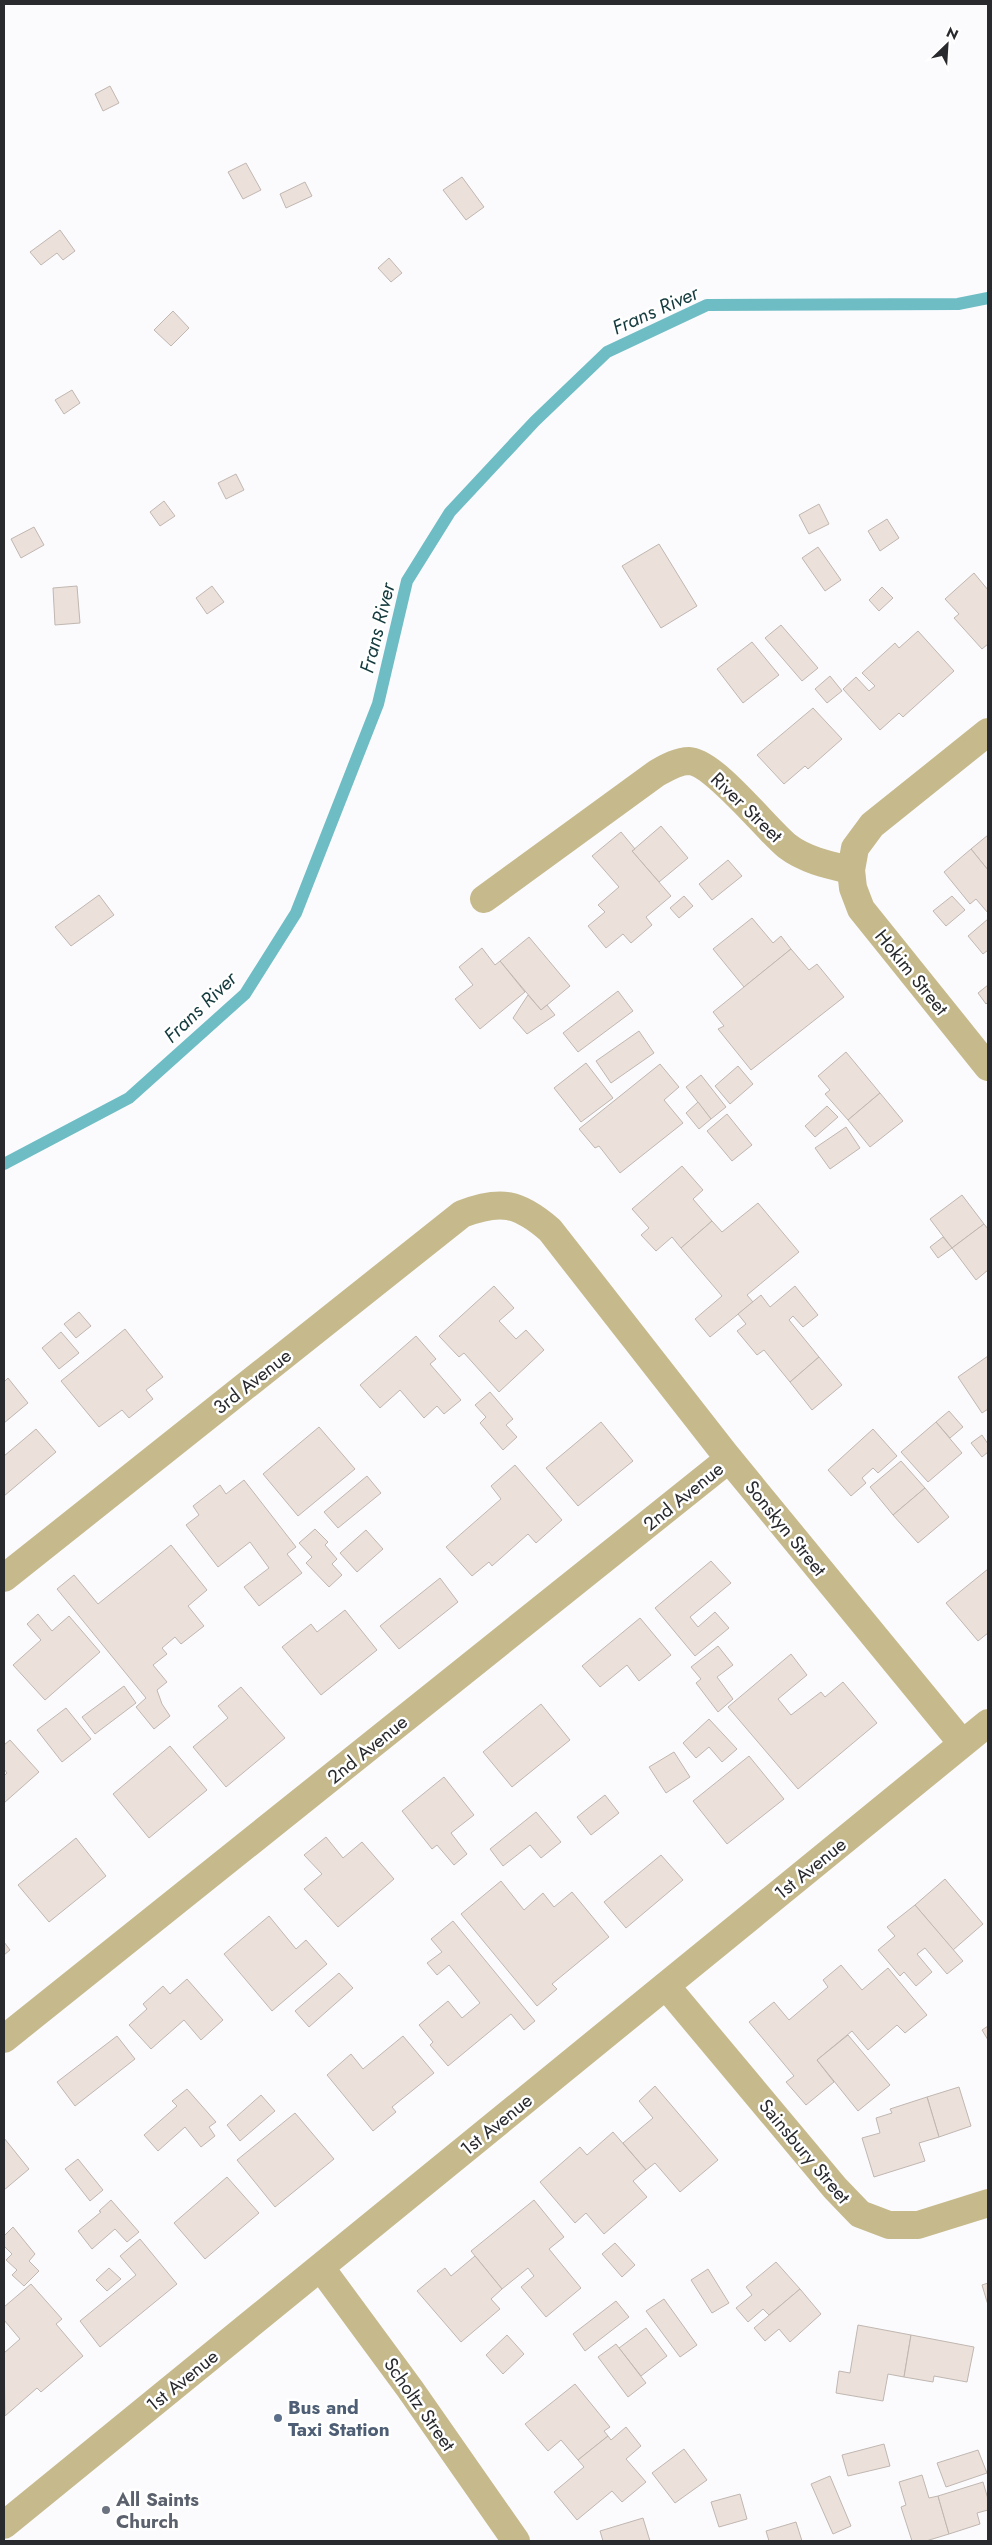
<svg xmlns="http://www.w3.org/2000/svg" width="992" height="2545" font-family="Jost,sans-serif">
<rect width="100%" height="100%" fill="#fbfbfe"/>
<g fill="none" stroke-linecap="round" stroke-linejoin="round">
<polyline stroke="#6fbdc4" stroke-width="12" points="4,1164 129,1098 245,994 296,913 378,704 407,581 450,512 535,421 607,352 707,305 958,304 988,298"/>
</g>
<g fill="#ebe0da" stroke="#c1b7b1">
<polygon points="110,86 119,103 103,111 95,94"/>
<polygon points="246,163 261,190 243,199 228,172"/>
<polygon points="462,177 484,207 466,220 443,190"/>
<polygon points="305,182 312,196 286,208 280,194"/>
<polygon points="60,230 75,251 63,260 57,253 41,265 30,252"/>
<polygon points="389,258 402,273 391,282 378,268"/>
<polygon points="173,311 189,328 171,346 154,330"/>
<polygon points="72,390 80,403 64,414 55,400"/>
<polygon points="236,474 244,490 226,499 218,483"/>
<polygon points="164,501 175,516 160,526 150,512"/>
<polygon points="819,504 829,524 809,534 799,515"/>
<polygon points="887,519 899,538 880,551 868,531"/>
<polygon points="34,527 44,545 21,558 11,539"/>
<polygon points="659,544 697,606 661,628 622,566"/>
<polygon points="818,547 841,580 825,591 802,558"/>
<polygon points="974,573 988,590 988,644 982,649 954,618 959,614 945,599"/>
<polygon points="77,586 80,623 55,625 53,588"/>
<polygon points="212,586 224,602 207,614 196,598"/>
<polygon points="882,587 893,598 879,611 869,600"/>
<polygon points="781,625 818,668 802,681 765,638"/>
<polygon points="918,631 954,671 903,717 899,713 880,730 843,689 856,677 869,691 875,686 862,673 895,643 899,648"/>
<polygon points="752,642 779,675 743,703 717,669"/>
<polygon points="830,676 842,691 827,703 815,689"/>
<polygon points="813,708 842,739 808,769 805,766 784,784 757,755"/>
<polygon points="661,826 688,858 659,882 632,851"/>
<polygon points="621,832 635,849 632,851 671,896 646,917 652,925 631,943 623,934 606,948 588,926 605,912 598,905 619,887 592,856"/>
<polygon points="988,835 988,870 971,849"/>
<polygon points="971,849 988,870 988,913 976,899 970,904 944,872"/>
<polygon points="728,860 742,876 712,900 699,884"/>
<polygon points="99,895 114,915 71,946 55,927"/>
<polygon points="684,896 693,906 679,918 670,908"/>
<polygon points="952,896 965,910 946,926 933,911"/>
<polygon points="752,918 773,943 781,936 791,949 744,987 713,949"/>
<polygon points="988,919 988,950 983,954 968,936"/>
<polygon points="529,937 570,986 541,1010 500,961"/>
<polygon points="482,948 495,965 500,961 525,992 480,1029 455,999 473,985 459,967"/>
<polygon points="791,949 809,970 817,964 844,997 751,1070 718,1029 724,1026 713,1012"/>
<polygon points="988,985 988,1002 986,1004 978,993"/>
<polygon points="618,991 633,1011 578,1052 563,1033"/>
<polygon points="528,995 541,1010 547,1005 555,1015 527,1034 513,1018"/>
<polygon points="639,1031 654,1053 611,1083 596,1061"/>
<polygon points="846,1052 880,1093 848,1120 825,1094 830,1090 818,1076"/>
<polygon points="586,1063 613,1098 581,1122 554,1088"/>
<polygon points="660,1064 679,1087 664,1100 683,1123 620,1173 599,1146 595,1148 579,1129"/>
<polygon points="738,1066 753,1084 730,1104 715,1086"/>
<polygon points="701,1075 726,1107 711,1119 686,1087"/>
<polygon points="880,1093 903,1121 870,1147 848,1120"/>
<polygon points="698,1102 711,1119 699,1129 686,1113"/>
<polygon points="827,1106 838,1117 815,1137 805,1126"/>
<polygon points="727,1114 752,1145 732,1161 707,1131"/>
<polygon points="846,1127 860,1148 830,1169 815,1148"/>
<polygon points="682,1166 703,1190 693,1199 712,1221 681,1248 672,1237 656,1251 641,1235 649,1228 632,1209"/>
<polygon points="962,1195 984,1224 952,1248 930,1219"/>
<polygon points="758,1203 799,1252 747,1295 753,1302 710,1337 695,1319 722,1296 681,1248 712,1221 722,1232"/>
<polygon points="984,1224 988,1229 988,1270 976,1280 952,1248"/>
<polygon points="943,1237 952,1248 938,1258 930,1247"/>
<polygon points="494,1286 514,1308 499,1321 516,1339 526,1330 544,1350 499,1392 464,1353 459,1357 439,1336"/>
<polygon points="795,1286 818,1315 803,1327 793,1316 789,1320 819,1357 790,1382 764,1350 757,1355 737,1331 746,1324 738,1314 761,1295 770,1307"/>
<polygon points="79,1312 91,1326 76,1338 64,1324"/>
<polygon points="125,1329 163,1377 146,1390 153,1399 129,1418 122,1410 99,1427 61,1381"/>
<polygon points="61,1332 79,1353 59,1369 42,1348"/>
<polygon points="416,1336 436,1359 430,1364 461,1400 444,1414 437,1406 424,1418 400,1390 380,1408 360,1385"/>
<polygon points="988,1356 988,1409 982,1413 958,1377"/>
<polygon points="819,1357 842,1385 812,1410 790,1382"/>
<polygon points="8,1378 28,1403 4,1423 4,1382"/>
<polygon points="490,1392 513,1419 506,1425 517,1437 503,1450 480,1423 486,1417 475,1405"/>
<polygon points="949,1411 963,1427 950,1438 936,1422"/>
<polygon points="601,1422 633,1461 578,1506 546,1468"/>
<polygon points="936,1422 962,1453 928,1482 901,1452"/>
<polygon points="319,1427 355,1469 298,1516 263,1474"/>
<polygon points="36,1429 56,1452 4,1496 4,1456"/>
<polygon points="873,1429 897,1456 878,1473 873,1468 862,1478 866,1483 851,1496 828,1470"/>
<polygon points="982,1435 988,1444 988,1452 982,1457 971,1443"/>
<polygon points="901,1461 925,1488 893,1515 870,1487"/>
<polygon points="515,1465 562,1520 536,1543 528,1534 492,1566 489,1562 472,1576 446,1547 501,1499 491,1486"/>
<polygon points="367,1476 381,1493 338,1528 324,1512"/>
<polygon points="244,1480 296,1547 287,1554 302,1573 259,1606 244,1587 269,1568 250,1542 218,1567 186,1525 199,1515 193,1506 220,1485 226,1494"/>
<polygon points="925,1488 949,1517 918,1543 893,1515"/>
<polygon points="315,1529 328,1542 325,1545 337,1559 332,1564 342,1575 329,1587 306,1563 312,1557 299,1543"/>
<polygon points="366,1530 383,1549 357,1572 340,1553"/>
<polygon points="171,1545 207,1590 188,1606 204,1626 181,1644 175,1637 162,1648 167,1654 153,1665 167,1682 157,1690 162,1704 170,1716 154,1729 136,1707 146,1698 57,1589 74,1575 98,1604"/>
<polygon points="711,1561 731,1583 690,1617 698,1627 715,1612 729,1628 695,1656 655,1608"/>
<polygon points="988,1569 988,1633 978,1641 946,1603"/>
<polygon points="440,1578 458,1602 399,1649 380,1626"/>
<polygon points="345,1610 377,1650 321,1695 282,1647 311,1624 317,1632"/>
<polygon points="38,1614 52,1631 69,1616 100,1652 45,1700 13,1665 41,1640 27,1624"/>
<polygon points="640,1618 671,1655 639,1681 627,1665 600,1687 582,1666"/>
<polygon points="718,1646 733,1665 717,1677 733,1699 718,1712 696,1683 701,1679 691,1667"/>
<polygon points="791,1654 807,1675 778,1699 791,1715 821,1692 825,1697 843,1682 877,1723 798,1789 728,1707"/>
<polygon points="124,1686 136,1703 95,1734 82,1717"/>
<polygon points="241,1687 285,1738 226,1787 193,1747 228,1718 218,1706"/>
<polygon points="541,1704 570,1740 512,1787 483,1752"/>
<polygon points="66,1708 91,1739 62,1762 37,1730"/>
<polygon points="709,1719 737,1749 722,1762 709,1747 696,1758 683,1743"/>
<polygon points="10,1740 39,1772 4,1803 4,1776 7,1773 4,1769 4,1745"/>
<polygon points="170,1746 207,1790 149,1838 113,1794"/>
<polygon points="674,1752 690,1777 666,1793 649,1767"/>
<polygon points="749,1756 784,1799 727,1844 693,1801"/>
<polygon points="444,1777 474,1815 451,1833 467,1854 454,1865 437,1845 432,1849 402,1811"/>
<polygon points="605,1795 619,1813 591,1835 577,1817"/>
<polygon points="536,1812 561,1842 541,1858 530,1845 503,1866 490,1849"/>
<polygon points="326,1837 343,1858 362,1842 394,1879 338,1927 304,1889 322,1874 304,1855"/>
<polygon points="76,1838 106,1876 49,1922 18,1885"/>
<polygon points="661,1855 683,1880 626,1928 604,1902"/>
<polygon points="945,1879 983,1924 953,1950 915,1905"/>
<polygon points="501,1881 524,1910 543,1893 554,1907 572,1892 609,1937 552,1984 557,1989 537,2006 461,1914"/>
<polygon points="915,1905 963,1961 947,1974 925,1948 917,1954 932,1972 916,1986 904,1972 900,1976 878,1950 895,1936 887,1927"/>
<polygon points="269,1916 296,1949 306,1940 327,1964 272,2011 224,1954"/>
<polygon points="453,1921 535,2021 524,2030 511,2014 448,2066 430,2045 433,2042 419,2025 448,2001 462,2018 480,2003 449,1965 437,1975 427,1963 442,1952 431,1939"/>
<polygon points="4,1942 10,1950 4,1955"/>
<polygon points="841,1965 862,1990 888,1968 927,2015 905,2033 897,2025 868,2050 852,2031 817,2060 834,2082 806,2105 786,2082 794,2076 749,2022 774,2002 789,2020 828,1987 823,1980"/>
<polygon points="339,1973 353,1988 309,2027 295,2011"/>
<polygon points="187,1979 223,2020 201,2040 184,2020 151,2049 129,2025 147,2009 143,2004 163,1986 170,1994"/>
<polygon points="988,2026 988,2040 982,2030"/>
<polygon points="848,2035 890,2085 858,2111 817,2060"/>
<polygon points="117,2036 135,2059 75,2106 57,2082"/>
<polygon points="403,2036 434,2073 392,2107 396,2112 373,2131 327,2075 351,2054 363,2069"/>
<polygon points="655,2086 718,2160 680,2192 655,2163 646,2170 623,2143 653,2118 639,2101"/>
<polygon points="959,2087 971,2126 939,2137 927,2097"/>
<polygon points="187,2089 216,2122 209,2127 215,2136 201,2147 185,2127 158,2151 144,2135 177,2106 172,2101"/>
<polygon points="261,2095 275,2111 240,2141 227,2125"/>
<polygon points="927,2097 939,2137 919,2143 925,2161 874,2177 862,2138 880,2133 876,2118 892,2113 890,2109"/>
<polygon points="295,2113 334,2159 275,2207 237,2160"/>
<polygon points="613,2132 646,2170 633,2181 647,2197 604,2234 586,2213 575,2223 540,2182 580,2147 587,2155"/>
<polygon points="4,2138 29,2169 4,2190"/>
<polygon points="78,2159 103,2190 90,2201 65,2169"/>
<polygon points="227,2177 259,2213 205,2259 174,2223"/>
<polygon points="111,2200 139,2232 127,2242 115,2229 92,2249 78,2231 101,2212 99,2211"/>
<polygon points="534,2200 564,2237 549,2249 581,2288 546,2317 521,2287 534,2276 528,2268 502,2289 471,2251"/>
<polygon points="13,2227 35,2254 29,2261 39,2271 24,2286 12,2275 17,2270 6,2260 12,2254 4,2246 4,2236"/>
<polygon points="140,2239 177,2284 100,2347 80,2321 136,2275 120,2256"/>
<polygon points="615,2243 635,2265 622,2277 602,2254"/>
<polygon points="475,2256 502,2289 491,2299 500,2309 461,2342 417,2291 445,2268 451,2276"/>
<polygon points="776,2262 800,2289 769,2315 763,2309 748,2322 736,2308 752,2295 746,2287"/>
<polygon points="109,2268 121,2279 107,2291 96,2280"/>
<polygon points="708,2269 729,2303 712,2313 691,2280"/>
<polygon points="988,2283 988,2305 982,2285"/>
<polygon points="31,2284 62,2319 56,2324 83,2356 41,2392 37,2388 5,2416 4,2353 20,2339 4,2320 4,2307"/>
<polygon points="800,2289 821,2314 790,2342 779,2329 765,2341 754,2328"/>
<polygon points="664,2299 697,2345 680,2357 646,2311"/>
<polygon points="616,2301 629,2317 585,2351 573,2334"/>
<polygon points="858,2325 911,2335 904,2377 888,2374 883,2401 836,2393 839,2371 850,2373"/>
<polygon points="646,2328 667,2356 641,2376 619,2348"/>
<polygon points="507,2335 524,2354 503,2374 486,2355"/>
<polygon points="911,2335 974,2347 967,2382 934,2376 933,2382 904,2377"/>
<polygon points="616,2344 646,2383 628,2397 598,2357"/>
<polygon points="575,2384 610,2427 604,2431 608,2436 578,2460 561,2440 548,2451 525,2424"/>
<polygon points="626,2427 641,2446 626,2459 646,2482 622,2502 612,2491 577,2520 554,2492 584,2467 578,2460 608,2436 611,2440"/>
<polygon points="884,2444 890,2466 848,2476 842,2455"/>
<polygon points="684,2449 707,2480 675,2503 652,2473"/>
<polygon points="978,2450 987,2473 946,2487 937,2463"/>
<polygon points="922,2475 929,2498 938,2496 949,2534 926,2541 912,2541 901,2507 906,2505 899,2482"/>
<polygon points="830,2476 851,2526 833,2534 811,2484"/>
<polygon points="983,2482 988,2499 988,2510 977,2513 980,2524 949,2534 938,2496"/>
<polygon points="740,2494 747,2519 719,2527 711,2502"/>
<polygon points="643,2518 650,2541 603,2541 600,2531"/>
<polygon points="796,2522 802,2541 769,2541 766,2531"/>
</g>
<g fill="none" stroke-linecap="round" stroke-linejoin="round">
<g stroke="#c6ba8d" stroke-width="28">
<polyline points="988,732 872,825 855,848 851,870 853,888 861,909 988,1067"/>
<path d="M484,899l173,-126c9,-5 21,-12 32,-12 25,1 76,67 98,85 18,14 42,19 64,24"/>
<path d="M4,1578l458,-364c39,-15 57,-11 88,16l179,229 233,284"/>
<polyline points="666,1986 835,2188 860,2214 889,2225 918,2225 988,2203"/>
<polyline points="4,2039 729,1459"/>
<polyline points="321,2268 410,2389 516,2541"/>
<polyline points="4,2525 988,1723"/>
</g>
</g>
<circle fill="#5c6f8a" stroke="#fff" stroke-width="2" cx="278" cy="2418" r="5"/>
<circle fill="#6b7280" stroke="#fff" stroke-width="2" cx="106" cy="2510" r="5"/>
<g text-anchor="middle" stroke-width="5" stroke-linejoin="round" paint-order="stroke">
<g font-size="19" fill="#292a2e" stroke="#fff">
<text transform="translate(747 807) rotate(44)" y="7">River Street</text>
<text transform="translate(912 972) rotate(51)" y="7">Hokim Street</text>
<text transform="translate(252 1381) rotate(-38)" y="7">3rd Avenue</text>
<text transform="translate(683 1496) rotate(-39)" y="7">2nd Avenue</text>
<text transform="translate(786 1528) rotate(51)" y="7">Sonskyn Street</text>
<text transform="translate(367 1749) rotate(-39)" y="7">2nd Avenue</text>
<text transform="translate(810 1868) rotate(-39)" y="7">1st Avenue</text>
<text transform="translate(496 2124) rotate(-39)" y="7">1st Avenue</text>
<text transform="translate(805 2151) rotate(50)" y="7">Sainsbury Street</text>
<text transform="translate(182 2380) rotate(-39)" y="7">1st Avenue</text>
<text transform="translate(420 2404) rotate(55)" y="7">Scholtz Street</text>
</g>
<g font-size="19" font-weight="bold" fill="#4e5e75" stroke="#fff" text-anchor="start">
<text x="288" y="2414">Bus and<tspan x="288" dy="22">Taxi Station</tspan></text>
</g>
<g font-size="19" font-weight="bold" fill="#5b616d" stroke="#fff" text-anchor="start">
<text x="116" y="2506">All Saints<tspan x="116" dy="22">Church</tspan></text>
</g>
<g font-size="20" font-style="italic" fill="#143a3d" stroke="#fff">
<text transform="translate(655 310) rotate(-24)" y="7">Frans River</text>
<text transform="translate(377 628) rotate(-76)" y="7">Frans River</text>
<text transform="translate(200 1007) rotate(-44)" y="7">Frans River</text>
</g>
</g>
<rect width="992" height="2545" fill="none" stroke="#292a2e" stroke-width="10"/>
<g transform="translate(947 45) rotate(25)" stroke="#ffffff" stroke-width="4" paint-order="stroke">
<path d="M0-4L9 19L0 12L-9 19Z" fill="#292a2e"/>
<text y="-8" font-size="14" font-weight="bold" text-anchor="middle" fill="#292a2e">N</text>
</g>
</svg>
